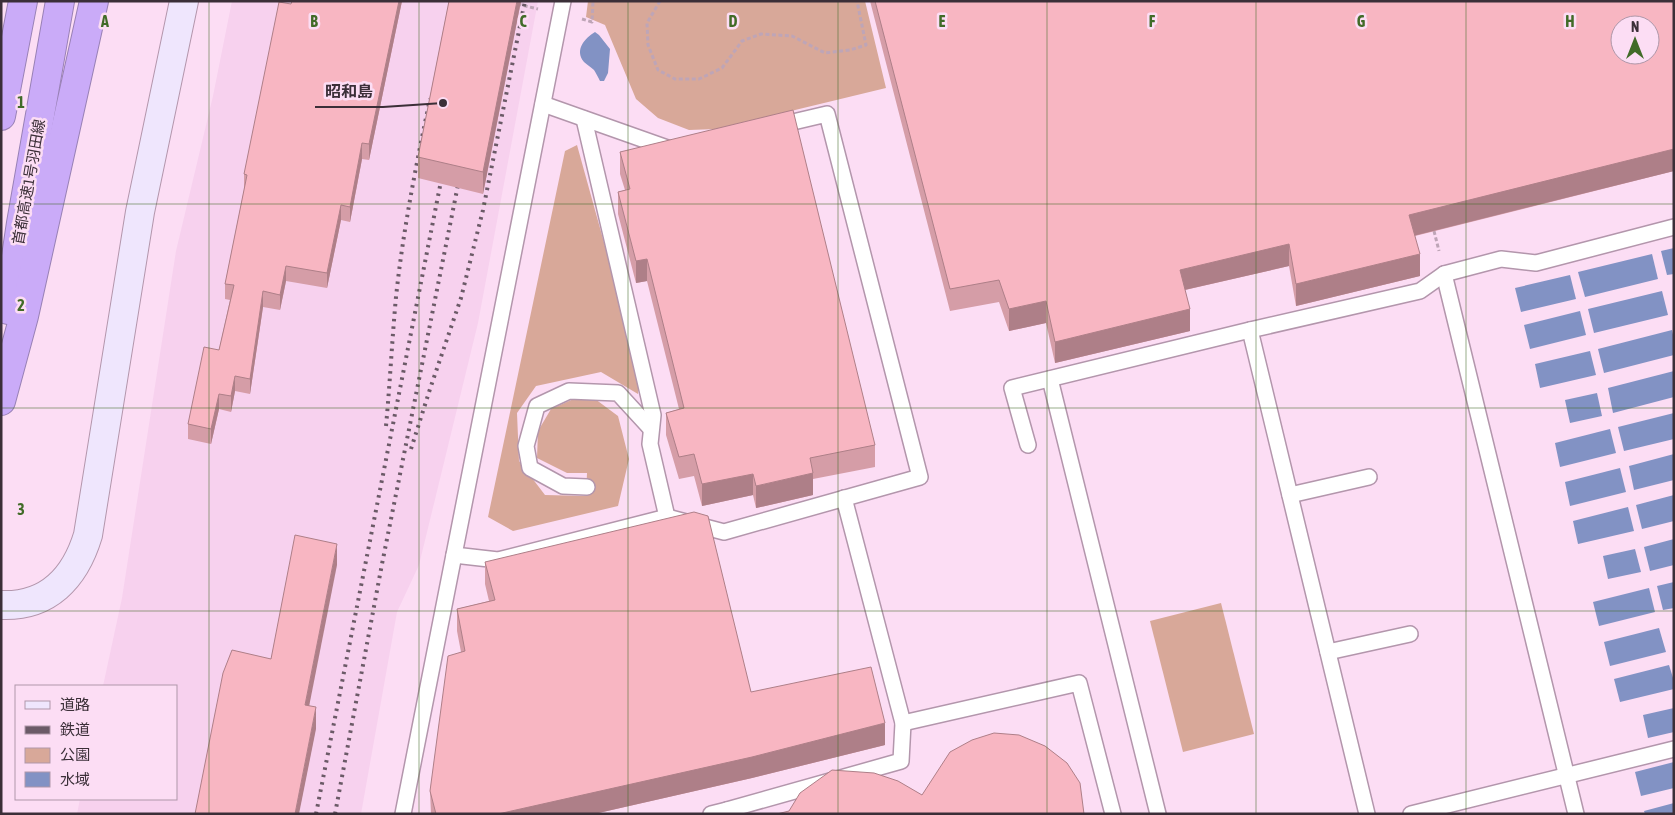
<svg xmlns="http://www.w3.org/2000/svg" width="1675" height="815" font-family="'Asap Condensed','Noto Sans JP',sans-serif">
<rect width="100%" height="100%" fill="#fcddf4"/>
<polygon fill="#f7d1ee" points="232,1 538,1 478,323 419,565 397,612 361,814 77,814 80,799 176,799 176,686 103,686 122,598 176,251 213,96"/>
<g fill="#d8a899">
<polygon points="588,1 865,1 886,88 717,129 689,130 658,118 636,99 605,25 586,17"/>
<polygon points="577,145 639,369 638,394 601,372 536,386 517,413 519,461 545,495 586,496 587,473 567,473 537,458 538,431 551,409 587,393 618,416 629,459 618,506 513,531 488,517 565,151"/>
<polygon points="1221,603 1254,734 1183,752 1150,621"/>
</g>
<g fill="#8292c4">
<path d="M595,32l4,3 11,14 -2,24 -4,8h-4c-2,-4 -4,-8 -6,-11 -3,-3 -7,-5 -10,-8 -10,-12 1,-24 11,-30z"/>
<polygon points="1674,248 1674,274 1667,275 1661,251"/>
<polygon points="1652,254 1658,279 1585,297 1578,272"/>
<polygon points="1570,275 1576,299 1521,312 1515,288"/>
<polygon points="1662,291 1668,315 1594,333 1588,309"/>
<polygon points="1580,311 1586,335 1530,349 1524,325"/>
<polygon points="1672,330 1674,339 1674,355 1604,373 1598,349"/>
<polygon points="1590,351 1596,375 1540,388 1535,364"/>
<polygon points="1674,371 1674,397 1613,413 1608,388"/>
<polygon points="1597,393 1602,416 1570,423 1565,400"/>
<polygon points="1674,413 1674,439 1624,451 1618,427"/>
<polygon points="1610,429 1616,453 1560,467 1555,443"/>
<polygon points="1674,454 1674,480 1634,490 1629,466"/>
<polygon points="1620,468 1626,492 1570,506 1565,482"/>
<polygon points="1674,495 1674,521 1642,529 1636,505"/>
<polygon points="1628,507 1634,531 1578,544 1573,521"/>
<polygon points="1674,539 1674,565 1650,571 1644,547"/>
<polygon points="1635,549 1641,572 1608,579 1603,556"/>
<polygon points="1674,582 1674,608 1663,610 1657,586"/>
<polygon points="1649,588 1655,612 1599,626 1593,602"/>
<polygon points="1659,628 1666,652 1610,666 1604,642"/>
<polygon points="1669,665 1674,681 1674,689 1620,702 1614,679"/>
<polygon points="1674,708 1674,732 1648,738 1643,715"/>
<polygon points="1674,762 1674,788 1641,796 1635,772"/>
<polygon points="1674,803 1674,814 1645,814 1644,811"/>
</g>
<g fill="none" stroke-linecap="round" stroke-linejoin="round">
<g stroke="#b396ac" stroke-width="18">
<g id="lane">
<polyline points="543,104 673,150"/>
<polyline points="584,119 653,415 650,444 667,517"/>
<polyline points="1444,274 1576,814"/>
<polyline points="1250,330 1367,814"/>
<polyline points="1050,379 1158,814"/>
<polyline points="1028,445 1012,388 1250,330 1420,291 1444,274 1501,259 1536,263 1674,227"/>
<polyline points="587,487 563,486 530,468 526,446 537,406 569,391 618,393 651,429"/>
<polyline points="1290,495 1369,477"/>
<polyline points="454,555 498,560 667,517 724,532 920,477 827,114 776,126"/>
<polyline points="1328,652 1410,634"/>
<polyline points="903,723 1079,683 1113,814"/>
<polyline points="403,814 563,1"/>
<polyline points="711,814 727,810"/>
<polyline points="728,814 727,810 901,761 903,723 844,498"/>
<polyline points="1411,814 1674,749"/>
</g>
</g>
<g stroke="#b396ac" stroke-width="30">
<path id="secondary" d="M1,605c47,2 74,-27 87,-70l52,-323 44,-211"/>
</g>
<g stroke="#9880b5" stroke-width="30">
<g id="highway">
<polyline points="1,116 23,1"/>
<polyline points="8,310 21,223 60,1"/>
<polyline points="1,401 24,316 94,1"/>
</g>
</g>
<g stroke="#bea5b7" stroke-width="3" stroke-dasharray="4 2.5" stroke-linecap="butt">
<polyline points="513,1 513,3 538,9"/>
<polyline points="660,1 647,23 648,45 658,70 675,79 699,79 722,68 742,41 761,34 792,36 825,53 850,50 866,45 857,1"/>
<polyline points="582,19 592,22 593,1"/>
<polyline points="1434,231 1439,251"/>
</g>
<use href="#lane" stroke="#fff" stroke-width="15"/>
<use href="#secondary" stroke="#efe6fd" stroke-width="28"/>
<use href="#highway" stroke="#caabf8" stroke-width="28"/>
<g stroke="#6b5a67" stroke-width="4" stroke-dasharray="2.5 5" stroke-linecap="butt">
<path d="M386,426c4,-43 6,-86 10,-129 7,-66 20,-132 34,-198"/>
<polyline points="411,449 430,389 461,298 483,210 525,1"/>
<polyline points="316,814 443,171"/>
<polyline points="335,814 382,564 460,175"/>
</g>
</g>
<g fill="#d59da7">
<polygon points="402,1 369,160 362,159 350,222 341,220 327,288 286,281 280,310 263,307 250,394 235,391 231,412 219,409 211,444 188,439 188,424 219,350 230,300 225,299 225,284 244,190 244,174 291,4"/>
<polygon points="449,1 521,1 483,194 418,178 418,157"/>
<polygon points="870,1 1674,1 1674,171 1415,236 1420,276 1296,306 1289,266 1185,290 1190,331 1055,363 1046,323 1009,331 999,302 950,311"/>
<polygon points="620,152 875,445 875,467 813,479 813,495 756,508 753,495 702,506 694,476 679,479 666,435 666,413 679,409 647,281 636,283 618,214 618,192 625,190 620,174"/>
<polygon points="485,562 751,692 885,745 752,778 594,814 431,814 430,791 461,652 457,631 457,609 489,601 485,584"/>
</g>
<g fill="#ae7f88">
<polygon points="399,1 402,1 369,160 369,144"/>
<polygon points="517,1 521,1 483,194 483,172"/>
<polygon points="362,143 362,159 350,222 350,207"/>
<polygon points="1674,149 1674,171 1409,237 1409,215"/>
<polygon points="341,205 341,220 327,288 327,273"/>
<polygon points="1289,244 1289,266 1180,291 1180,270"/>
<polygon points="1420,254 1420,276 1296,306 1296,284"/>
<polygon points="647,259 647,281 636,283 636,261"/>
<polygon points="286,266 286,281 280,310 280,295"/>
<polygon points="263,291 263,307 250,394 250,379"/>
<polygon points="1046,301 1046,323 1009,331 1009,309"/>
<polygon points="1190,309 1190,331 1055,363 1055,342"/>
<polygon points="235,376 235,391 231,412 231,396"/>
<polygon points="219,394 219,409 211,444 211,429"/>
<polygon points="813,473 813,495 756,508 756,486"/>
<polygon points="753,474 753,495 702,506 702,484"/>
<polygon points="337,544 337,565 305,727 305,705"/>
<polygon points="316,707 316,729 299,814 295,814"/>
<polygon points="885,723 885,745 752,778 594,814 498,814"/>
</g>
<g fill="#f8b6c2" stroke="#ae7f88" fill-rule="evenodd">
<polygon points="292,1 399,1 369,144 362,143 350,207 341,205 327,273 286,266 280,295 263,291 250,379 235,376 231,396 219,394 211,429 188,424 204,347 219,350 234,285 225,284 247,175 244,174 279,2 291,4"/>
<polygon points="449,1 517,1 483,172 418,157"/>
<path d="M875,1h799v148l-265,66 11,39 -124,30 -7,-40 -109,26 10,39 -135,33 -9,-41 -37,8 -10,-29 -49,9zM1620,25h30v30h-30z"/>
<polygon points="793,110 875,445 810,458 813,473 756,486 753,474 702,484 694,454 679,457 666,413 684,408 647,259 636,261 618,192 630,189 620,152"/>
<polygon points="694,512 708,516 751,692 871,667 885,723 752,757 498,814 436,814 430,791 448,656 465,651 457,609 495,600 485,562"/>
<polygon points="295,535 337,544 305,705 316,707 295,814 195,814 223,673 232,650 271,659"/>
<polygon points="994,733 1019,735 1045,746 1067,763 1080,783 1084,814 777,814 789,811 800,793 832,770 874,773 898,781 922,795 950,752 972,740"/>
</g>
<path fill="none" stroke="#416b28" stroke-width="1" stroke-opacity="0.55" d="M209,1v813M419,1v813M628,1v813M838,1v813M1047,1v813M1256,1v813M1466,1v813M1,204h1673M1,408h1673M1,611h1673"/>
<g text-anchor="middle" stroke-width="5" stroke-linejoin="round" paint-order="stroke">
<g font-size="15" fill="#3b2f38" stroke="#fcddf4">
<text transform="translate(29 182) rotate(-80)" y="5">首都高速1号羽田線</text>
</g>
</g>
<g font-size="16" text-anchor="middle" font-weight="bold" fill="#416b28" stroke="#fcddf4" stroke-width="5" stroke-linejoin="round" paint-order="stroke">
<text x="105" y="27">A</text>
<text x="314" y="27">B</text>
<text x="523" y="27">C</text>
<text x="733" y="27">D</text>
<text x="942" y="27">E</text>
<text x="1152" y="27">F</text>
<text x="1361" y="27">G</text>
<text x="1570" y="27">H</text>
<text x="21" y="108">1</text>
<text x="21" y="311">2</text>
<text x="21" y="515">3</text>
</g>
<path fill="none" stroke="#3b2f38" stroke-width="2" d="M443 103L383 107H315"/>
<circle fill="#3b2f38" stroke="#fcddf4" stroke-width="2" cx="443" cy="103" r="5"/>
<g font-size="16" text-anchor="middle" font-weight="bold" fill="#3b2f38" stroke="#fcddf4" stroke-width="5" stroke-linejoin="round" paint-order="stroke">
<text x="349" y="97">昭和島</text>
</g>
<rect width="1675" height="815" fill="none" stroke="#3b2f38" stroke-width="5"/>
<rect x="15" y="685" width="162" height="115" fill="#fcddf4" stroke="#af97a9"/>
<rect x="25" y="701" width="25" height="8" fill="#efe6fd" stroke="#af97a9"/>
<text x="60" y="710" font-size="15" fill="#3b2f38">道路</text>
<rect x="25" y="726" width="25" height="8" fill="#6b5a67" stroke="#af97a9"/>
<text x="60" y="735" font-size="15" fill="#3b2f38">鉄道</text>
<rect x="25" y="748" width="25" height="15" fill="#d8a899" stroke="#af97a9"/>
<text x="60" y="760" font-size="15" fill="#3b2f38">公園</text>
<rect x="25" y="772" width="25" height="15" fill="#8292c4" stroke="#af97a9"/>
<text x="60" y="785" font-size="15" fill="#3b2f38">水域</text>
<g transform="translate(1635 40)"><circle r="24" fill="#fcddf4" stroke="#af97a9"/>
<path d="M0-4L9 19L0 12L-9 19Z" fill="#416b28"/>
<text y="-8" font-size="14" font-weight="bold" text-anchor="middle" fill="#3b2f38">N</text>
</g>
</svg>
